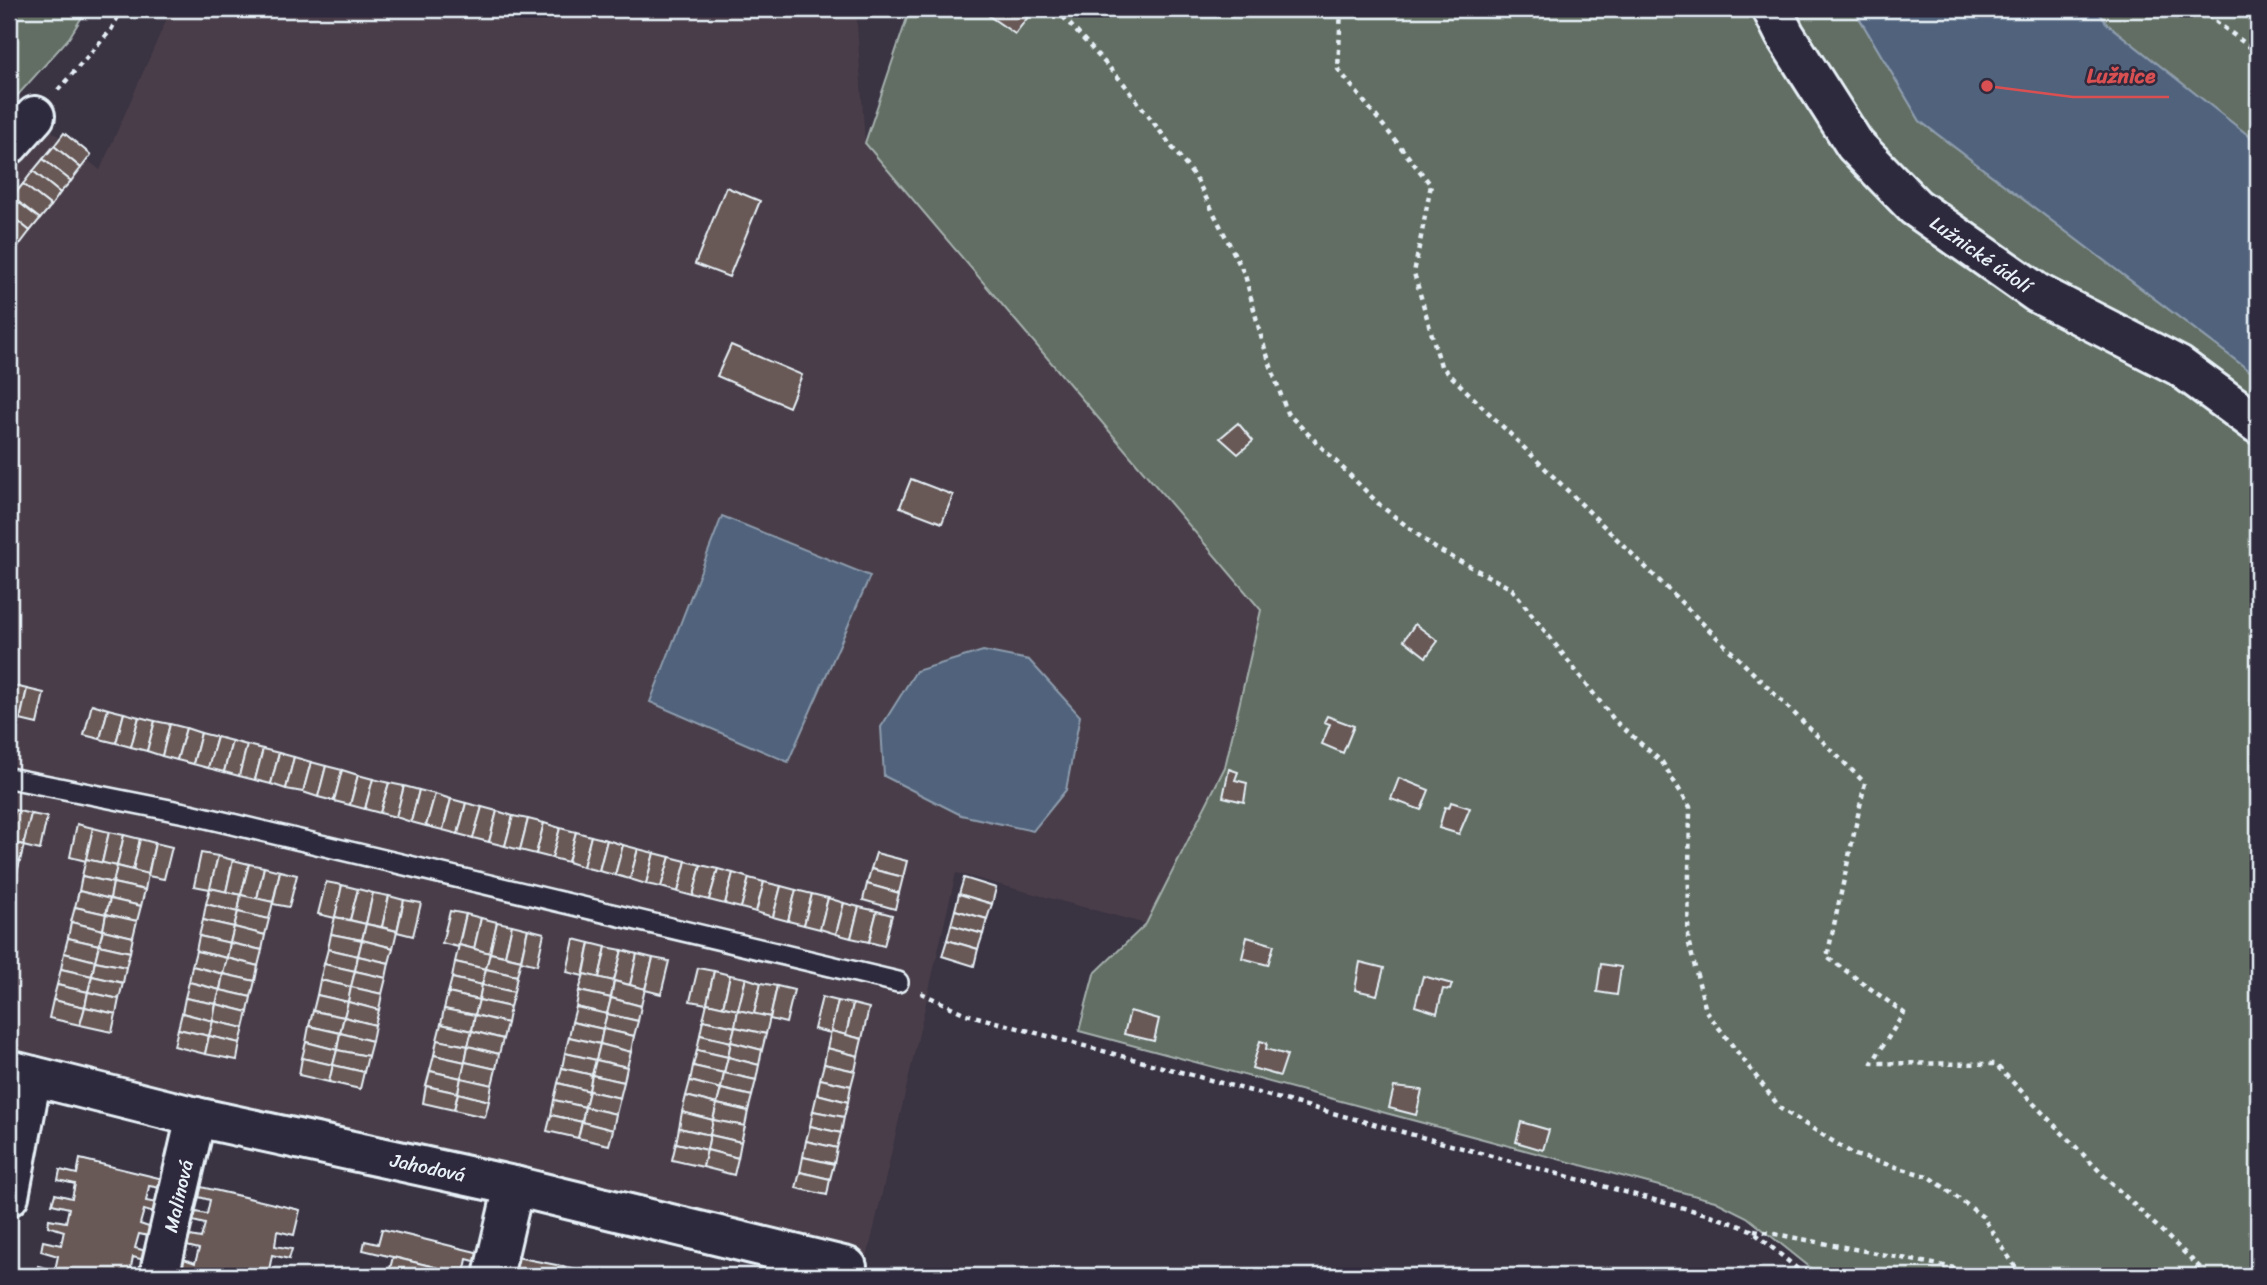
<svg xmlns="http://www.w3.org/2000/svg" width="2267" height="1285" font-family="Sriracha,sans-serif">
<rect width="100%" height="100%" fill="#3a3342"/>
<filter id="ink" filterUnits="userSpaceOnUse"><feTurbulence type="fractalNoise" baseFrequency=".0143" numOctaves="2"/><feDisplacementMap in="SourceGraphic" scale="14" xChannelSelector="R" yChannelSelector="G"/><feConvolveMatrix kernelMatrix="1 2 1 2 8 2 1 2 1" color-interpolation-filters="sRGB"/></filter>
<g filter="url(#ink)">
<polygon fill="#483e48" points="171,9 856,9 865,143 1261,610 1225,767 1146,924 956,873 863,1276 26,1094 9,1179 9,96 100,170"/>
<g fill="#626e63" stroke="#a5b0ae" stroke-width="2">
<polygon points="9,9 87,9 69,38 9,105"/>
<polygon points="910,9 1854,9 1920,121 2258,377 2258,1276 1821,1276 1747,1217 1715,1201 1079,1031 1094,974 1146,924 1225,767 1261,610 865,143"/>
<polygon points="2096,9 2258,9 2258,143 2107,24"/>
</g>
<g fill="#51637c" stroke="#8d9cae" stroke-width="2">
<polygon points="1854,9 2096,9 2107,24 2258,143 2258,377 1920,121"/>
<polygon points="722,516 870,576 788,762 650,702"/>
<polygon points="983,651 1029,660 1080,716 1066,790 1033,831 961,815 884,776 881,727 916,671"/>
</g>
<g fill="#675956" stroke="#e8f1f8" stroke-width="2">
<polygon points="994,9 1017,9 1028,17 1015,34 989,16"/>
<polygon points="64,133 91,155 81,168 54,146"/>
<polygon points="54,146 81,168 71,181 43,159"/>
<polygon points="43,159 71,181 60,193 33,171"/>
<polygon points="33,171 60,193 51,206 23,184"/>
<polygon points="23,184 51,206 40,219 12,197"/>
<polygon points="726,187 760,201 729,277 695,264"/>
<polygon points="12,197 40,219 30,231 9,214 9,201"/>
<polygon points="9,214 30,231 20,244 9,235"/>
<polygon points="9,235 20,244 10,256 9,255"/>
<polygon points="731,345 802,375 789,407 717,376"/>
<polygon points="1238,423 1253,441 1238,454 1220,438"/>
<polygon points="911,479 953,495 942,523 900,507"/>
<polygon points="1415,624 1438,641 1426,657 1404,640"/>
<polygon points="11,685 27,689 20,720 9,717"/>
<polygon points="27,689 44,693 37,724 20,720"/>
<polygon points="92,704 108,709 100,739 84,735"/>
<polygon points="108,709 124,713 116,743 100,739"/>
<polygon points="124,713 139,717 131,747 116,743"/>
<polygon points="1327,716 1354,726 1343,753 1322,744 1330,724 1324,722"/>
<polygon points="139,717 155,721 147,751 131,747"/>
<polygon points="155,721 170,724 162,756 147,751"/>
<polygon points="170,724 186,728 177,760 162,756"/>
<polygon points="186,728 201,733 193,764 177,760"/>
<polygon points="201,733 217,737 208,768 193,764"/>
<polygon points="217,737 232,741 224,772 208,768"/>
<polygon points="232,741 247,745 239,776 224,772"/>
<polygon points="247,745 263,749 255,780 239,776"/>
<polygon points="263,749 279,753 271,784 255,780"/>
<polygon points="279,753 294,757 286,789 271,784"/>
<polygon points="294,757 311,762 303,792 286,789"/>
<polygon points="311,762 326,766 318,797 303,792"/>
<polygon points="326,766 342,770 334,801 318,797"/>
<polygon points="1229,769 1238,772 1235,780 1247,783 1244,802 1223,797"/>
<polygon points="342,770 358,775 350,805 334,801"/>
<polygon points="358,775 373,779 365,809 350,805"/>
<polygon points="1399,778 1429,790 1421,810 1391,799"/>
<polygon points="373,779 389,783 380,813 365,809"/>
<polygon points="389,783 404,786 396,817 380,813"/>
<polygon points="404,786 419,790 411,822 396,817"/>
<polygon points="419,790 435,794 426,826 411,822"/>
<polygon points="435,794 451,799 443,830 426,826"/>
<polygon points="451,799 466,803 458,834 443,830"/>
<polygon points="1451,802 1470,808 1459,834 1439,828 1445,807 1449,808"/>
<polygon points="466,803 482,807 473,838 458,834"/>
<polygon points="482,807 497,811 489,842 473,838"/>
<polygon points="9,809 15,810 9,838"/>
<polygon points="15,810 31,814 24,845 9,842"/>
<polygon points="497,811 513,816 505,846 489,842"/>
<polygon points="31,814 47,817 40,850 23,846"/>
<polygon points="513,816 528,819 520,850 505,846"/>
<polygon points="528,819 544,823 536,854 520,850"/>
<polygon points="544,823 560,828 552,858 536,854"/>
<polygon points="77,824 93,828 86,861 70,857"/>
<polygon points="93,828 109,832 102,863 86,859"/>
<polygon points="560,828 576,832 568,862 552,858"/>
<polygon points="109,832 124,835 117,866 102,863"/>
<polygon points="576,832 591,836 583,867 568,862"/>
<polygon points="124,835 140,839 133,870 117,866"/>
<polygon points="591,836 607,840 599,871 583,867"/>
<polygon points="140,839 155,843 148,874 133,870"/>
<polygon points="607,840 623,845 615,875 599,871"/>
<polygon points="9,842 24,845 20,861 9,859"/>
<polygon points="155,843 172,847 164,879 148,876"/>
<polygon points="623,845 638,849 630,879 615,875"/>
<polygon points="638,849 654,853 646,884 630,879"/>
<polygon points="201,853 218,856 210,889 194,886"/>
<polygon points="654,853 670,857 661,887 646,884"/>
<polygon points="876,853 907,861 903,877 871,869"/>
<polygon points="218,856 233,860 226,892 210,888"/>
<polygon points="670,857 686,861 678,892 661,887"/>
<polygon points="9,859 20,861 16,877 9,875"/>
<polygon points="86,859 117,866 113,883 82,876"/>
<polygon points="233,860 249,864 241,895 226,892"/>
<polygon points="686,861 701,865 693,896 678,892"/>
<polygon points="249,864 264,867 257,899 241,895"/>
<polygon points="701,865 718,869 709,900 693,896"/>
<polygon points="117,866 148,874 145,890 113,883"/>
<polygon points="264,867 280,871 273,902 257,899"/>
<polygon points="718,869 733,873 725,904 709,900"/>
<polygon points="871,869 903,877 899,893 867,884"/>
<polygon points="280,871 297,875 289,907 273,904"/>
<polygon points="733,873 749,878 741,908 725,904"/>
<polygon points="9,875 16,877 13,893 9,892"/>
<polygon points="82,876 113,883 110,899 79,891"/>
<polygon points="749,878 764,882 756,912 741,908"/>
<polygon points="964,878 996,888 992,904 959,894"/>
<polygon points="326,882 342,885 335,918 318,914"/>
<polygon points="764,882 781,886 773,917 756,912"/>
<polygon points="113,883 145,890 141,906 110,899"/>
<polygon points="867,884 899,893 895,909 863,900"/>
<polygon points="342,885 358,889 350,920 335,917"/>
<polygon points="781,886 796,890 788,921 773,917"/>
<polygon points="210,888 241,895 238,912 206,904"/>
<polygon points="358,889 373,893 366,924 350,920"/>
<polygon points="796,890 812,894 804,925 788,921"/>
<polygon points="79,891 110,899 106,914 75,907"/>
<polygon points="373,893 389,896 382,927 366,924"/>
<polygon points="812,894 828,898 820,929 804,925"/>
<polygon points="959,894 992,904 987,919 955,910"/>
<polygon points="241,895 273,902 269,919 238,912"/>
<polygon points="389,896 404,900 397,931 382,927"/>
<polygon points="828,898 844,903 836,934 820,929"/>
<polygon points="110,899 141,906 137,921 106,914"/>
<polygon points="404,900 421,903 413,936 397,932"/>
<polygon points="844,903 859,907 851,938 836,934"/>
<polygon points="206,904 238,912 234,927 203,920"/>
<polygon points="75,907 106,914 103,930 71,922"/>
<polygon points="859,907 877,911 869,942 851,938"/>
<polygon points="955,910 987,919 983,934 951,925"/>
<polygon points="450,911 466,914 458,947 442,943"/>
<polygon points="877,911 892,915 884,946 869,942"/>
<polygon points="238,912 269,919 265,935 234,927"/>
<polygon points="106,914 137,921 133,937 103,930"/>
<polygon points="466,914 481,918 474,949 459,945"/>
<polygon points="335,917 366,924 362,940 331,934"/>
<polygon points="481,918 497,922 490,953 474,949"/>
<polygon points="203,920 234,927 230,943 199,936"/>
<polygon points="71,922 103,930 99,945 68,938"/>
<polygon points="497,922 512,925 505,956 490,953"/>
<polygon points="366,924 397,931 393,948 362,940"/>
<polygon points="512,925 528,929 521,960 505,956"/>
<polygon points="951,925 983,934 978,949 947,940"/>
<polygon points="234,927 265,935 262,950 230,943"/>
<polygon points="528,929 544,933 537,965 521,961"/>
<polygon points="103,930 133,937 130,952 99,945"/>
<polygon points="331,934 362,940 358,956 328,949"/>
<polygon points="199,936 230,943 227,958 196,951"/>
<polygon points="1247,937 1274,945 1268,965 1242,958"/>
<polygon points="68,938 99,945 95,961 64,953"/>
<polygon points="574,939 590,943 583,976 567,972"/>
<polygon points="362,940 393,948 389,963 358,956"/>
<polygon points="947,940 978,949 974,966 942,956"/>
<polygon points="230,943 262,950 258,966 227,958"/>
<polygon points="590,943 606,947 599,978 584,974"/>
<polygon points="99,945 130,952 126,967 95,961"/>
<polygon points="459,945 490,953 486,969 455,962"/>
<polygon points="606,947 622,950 614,981 599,978"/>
<polygon points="328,949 358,956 355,971 324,964"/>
<polygon points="622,950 637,954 630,985 614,981"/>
<polygon points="196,951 227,958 223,974 192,966"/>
<polygon points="64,953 95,961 92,976 61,969"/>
<polygon points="490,953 521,960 517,976 486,969"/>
<polygon points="637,954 653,958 645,989 630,985"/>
<polygon points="358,956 389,963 386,978 355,971"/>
<polygon points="227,958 258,966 255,981 223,974"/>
<polygon points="653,958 669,961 661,994 645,990"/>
<polygon points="95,961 126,967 123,983 92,976"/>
<polygon points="455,962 486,969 482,985 452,978"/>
<polygon points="1360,962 1384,968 1377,995 1355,990"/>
<polygon points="324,964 355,971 351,987 320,980"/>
<polygon points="1601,964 1621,967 1617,995 1597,992"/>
<polygon points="192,966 223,974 220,990 189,982"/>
<polygon points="698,968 714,971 707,1004 690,1001"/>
<polygon points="61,969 92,976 88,992 57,985"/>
<polygon points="486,969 517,976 514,992 482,985"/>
<polygon points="355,971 386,978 382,994 351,987"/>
<polygon points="714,971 730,975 723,1007 707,1003"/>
<polygon points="223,974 255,981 251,997 220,990"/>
<polygon points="584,974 614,981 611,998 579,991"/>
<polygon points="730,975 746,978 738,1010 723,1007"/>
<polygon points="92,976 123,983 119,999 88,992"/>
<polygon points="1423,976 1452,984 1450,990 1443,989 1437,1013 1415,1006"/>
<polygon points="452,978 482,985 479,1000 448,993"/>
<polygon points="746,978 761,983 754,1014 738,1010"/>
<polygon points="320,980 351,987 348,1002 317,995"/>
<polygon points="614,981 645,989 641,1006 611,998"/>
<polygon points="189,982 220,990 216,1004 185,998"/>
<polygon points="761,983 777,986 770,1017 754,1014"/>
<polygon points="57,985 88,992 85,1007 53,1000"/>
<polygon points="482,985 514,992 510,1007 479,1000"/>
<polygon points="777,986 794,990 786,1023 770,1019"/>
<polygon points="351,987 382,994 379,1010 348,1002"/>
<polygon points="220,990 251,997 248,1012 216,1004"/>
<polygon points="579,991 611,998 607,1014 576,1007"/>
<polygon points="88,992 119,999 116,1014 85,1007"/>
<polygon points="448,993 479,1000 475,1015 444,1009"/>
<polygon points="317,995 348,1002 344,1017 313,1011"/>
<polygon points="822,997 838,1001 831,1033 814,1029"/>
<polygon points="185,998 216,1004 213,1021 182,1013"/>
<polygon points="611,998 641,1006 638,1021 607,1014"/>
<polygon points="53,1000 85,1007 80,1025 49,1018"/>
<polygon points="479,1000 510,1007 507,1023 475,1015"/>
<polygon points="838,1001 853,1004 846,1035 831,1031"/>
<polygon points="348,1002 379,1010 375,1025 344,1017"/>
<polygon points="707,1003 738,1010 735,1027 703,1020"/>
<polygon points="216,1004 248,1012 244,1028 213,1021"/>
<polygon points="853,1004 869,1008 862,1039 846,1035"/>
<polygon points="85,1007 116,1014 112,1032 80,1025"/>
<polygon points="576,1007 607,1014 603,1029 572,1022"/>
<polygon points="444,1009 475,1015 472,1031 441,1024"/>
<polygon points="738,1010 770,1017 766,1034 735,1027"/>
<polygon points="313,1011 344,1017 340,1033 309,1026"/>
<polygon points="1130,1011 1159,1019 1154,1041 1124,1034"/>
<polygon points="182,1013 213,1021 209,1036 178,1029"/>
<polygon points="607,1014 638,1021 634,1036 603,1029"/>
<polygon points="475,1015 507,1023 503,1039 472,1031"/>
<polygon points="344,1017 375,1025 372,1041 340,1033"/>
<polygon points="703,1020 735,1027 731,1042 700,1035"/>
<polygon points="213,1021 244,1028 240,1043 209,1036"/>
<polygon points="572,1022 603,1029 600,1044 569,1037"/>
<polygon points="441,1024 472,1031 468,1046 437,1040"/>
<polygon points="309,1026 340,1033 337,1050 306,1042"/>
<polygon points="735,1027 766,1034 762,1050 731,1042"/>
<polygon points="178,1029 209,1036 205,1054 174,1046"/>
<polygon points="603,1029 634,1036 631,1052 600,1044"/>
<polygon points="472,1031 503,1039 499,1054 468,1046"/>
<polygon points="831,1031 862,1039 858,1056 827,1048"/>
<polygon points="340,1033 372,1041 368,1056 337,1050"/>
<polygon points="700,1035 731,1042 728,1057 697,1050"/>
<polygon points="209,1036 240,1043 237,1060 205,1054"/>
<polygon points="569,1037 600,1044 596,1060 565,1053"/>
<polygon points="437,1040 468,1046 465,1062 434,1055"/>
<polygon points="1260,1041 1267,1043 1266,1049 1287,1055 1280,1076 1252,1068"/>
<polygon points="306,1042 337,1050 333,1065 302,1058"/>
<polygon points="731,1042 762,1050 759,1065 728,1057"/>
<polygon points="600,1044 631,1052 627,1067 596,1060"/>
<polygon points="468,1046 499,1054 496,1069 465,1062"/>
<polygon points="827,1048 858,1056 855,1071 824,1064"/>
<polygon points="337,1050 368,1056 364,1072 333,1065"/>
<polygon points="697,1050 728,1057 724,1073 693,1066"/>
<polygon points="565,1053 596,1060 592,1075 562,1068"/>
<polygon points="434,1055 465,1062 461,1078 430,1071"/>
<polygon points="728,1057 759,1065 756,1080 724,1073"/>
<polygon points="302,1058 333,1065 329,1082 299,1075"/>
<polygon points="596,1060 627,1067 624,1082 592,1075"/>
<polygon points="465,1062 496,1069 492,1085 461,1078"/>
<polygon points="824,1064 855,1071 851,1086 820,1079"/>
<polygon points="333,1065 364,1072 360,1089 329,1082"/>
<polygon points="693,1066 724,1073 721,1089 690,1081"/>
<polygon points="562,1068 592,1075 589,1091 558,1083"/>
<polygon points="430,1071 461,1078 458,1093 426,1086"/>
<polygon points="724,1073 756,1080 752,1096 721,1089"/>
<polygon points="592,1075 624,1082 620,1098 589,1091"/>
<polygon points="461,1078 492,1085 489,1101 458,1093"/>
<polygon points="820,1079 851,1086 848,1102 817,1094"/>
<polygon points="690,1081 721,1089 717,1104 686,1096"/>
<polygon points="558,1083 589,1091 585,1107 554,1100"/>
<polygon points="426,1086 458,1093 454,1110 423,1103"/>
<polygon points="1394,1087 1422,1090 1416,1115 1389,1108"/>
<polygon points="721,1089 752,1096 748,1111 717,1104"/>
<polygon points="589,1091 620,1098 616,1114 585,1107"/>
<polygon points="458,1093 489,1101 485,1117 454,1110"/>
<polygon points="817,1094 848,1102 844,1117 813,1111"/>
<polygon points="686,1096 717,1104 713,1120 682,1112"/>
<polygon points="554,1100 585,1107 582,1122 551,1115"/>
<polygon points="717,1104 748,1111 745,1126 713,1120"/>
<polygon points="585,1107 616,1114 613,1130 582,1122"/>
<polygon points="813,1111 844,1117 841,1133 810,1126"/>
<polygon points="682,1112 713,1120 710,1135 679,1128"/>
<polygon points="551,1115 582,1122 578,1138 547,1131"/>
<polygon points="713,1120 745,1126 741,1142 710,1135"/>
<polygon points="582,1122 613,1130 609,1145 578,1138"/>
<polygon points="1521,1122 1549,1130 1543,1150 1516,1142"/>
<polygon points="810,1126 841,1133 837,1148 806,1141"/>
<polygon points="679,1128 710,1135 707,1150 676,1143"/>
<polygon points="710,1135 741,1142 738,1158 707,1150"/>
<polygon points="806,1141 837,1148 834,1164 803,1157"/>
<polygon points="676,1143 707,1150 703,1167 672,1160"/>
<polygon points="707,1150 738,1158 734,1175 703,1167"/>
<polygon points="803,1157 834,1164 830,1179 800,1172"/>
<polygon points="80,1159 163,1179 161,1188 149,1186 146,1201 157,1203 154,1213 144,1210 140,1224 152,1228 149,1236 139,1234 135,1248 146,1251 144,1260 133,1257 130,1272 140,1276 36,1275 38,1266 55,1270 58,1256 41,1251 43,1241 61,1245 64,1231 48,1226 49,1219 66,1222 69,1208 52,1204 55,1194 72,1198 75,1184 58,1180 60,1170 77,1174"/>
<polygon points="800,1172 830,1179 827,1195 796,1188"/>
<polygon points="201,1187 300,1210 294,1235 277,1231 275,1246 292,1249 289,1259 272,1255 269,1270 286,1273 285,1276 192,1276 193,1272 182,1269 184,1259 195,1263 199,1249 187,1246 190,1236 201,1238 205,1224 193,1221 196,1212 207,1214 210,1200 199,1197"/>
<polygon points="382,1229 480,1253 478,1262 467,1259 464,1274 363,1250 365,1241 378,1244"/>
<polygon points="393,1257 464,1274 473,1276 388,1276"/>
<polygon points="516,1257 612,1276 524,1276 513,1272"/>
</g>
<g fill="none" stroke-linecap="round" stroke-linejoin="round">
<g stroke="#e8f1f8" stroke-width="24">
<polyline id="lane" points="9,778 190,814 898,982"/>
</g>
<g stroke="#e8f1f8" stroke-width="44">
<g id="street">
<polyline points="1772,9 1785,35 1855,145 1915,207 2037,293 2179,366 2258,424"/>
<polyline points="9,145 35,116"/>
<polyline points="9,1070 196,1117 514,1186 847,1267"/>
<polyline points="9,1196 32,1076"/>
<polyline points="159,1276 196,1117"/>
<polyline points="493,1276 514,1186"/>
</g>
</g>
<g stroke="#e8f1f8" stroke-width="4.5" stroke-dasharray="5 5" stroke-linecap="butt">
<polyline points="1056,9 1125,85 1197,180 1245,275 1262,340 1287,413 1381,506 1435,548 1512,589 1615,721 1662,762 1690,807 1688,940 1706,1011 1781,1109 1855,1155 1930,1177 1983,1217 2021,1276"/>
<polyline points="1085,9 1099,16"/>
<polyline points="1341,9 1338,69 1431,185 1414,273 1441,366 1865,783 1827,957 1904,1013 1872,1063 1995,1064 2109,1181 2209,1276"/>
<polyline points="2199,9 2258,53"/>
<polyline points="58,90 111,30 122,9"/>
<polyline points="921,993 966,1014 1710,1215 1751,1230 1806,1276"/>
<polyline points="1754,1230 1997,1276"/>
</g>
<use href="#lane" stroke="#2f2a3d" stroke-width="19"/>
<use href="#street" stroke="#2f2a3d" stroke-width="38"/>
</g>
</g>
<g text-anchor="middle" stroke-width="5" stroke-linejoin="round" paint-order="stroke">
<g font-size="19" fill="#e8f1f8" stroke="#2f2a3d">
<text transform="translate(1981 254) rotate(35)" y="7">Lužnické údolí</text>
<text transform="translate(428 1167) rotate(12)" y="7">Jahodová</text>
<text transform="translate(178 1196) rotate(-77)" y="7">Malinová</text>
</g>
</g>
<path fill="none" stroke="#da5052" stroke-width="2.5" d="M1987 86L2073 97H2169"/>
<circle fill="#da5052" stroke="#2f2a3d" stroke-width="2.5" cx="1987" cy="86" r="7"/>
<g font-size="21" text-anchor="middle" font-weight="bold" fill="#da5052" stroke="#2f2a3d" stroke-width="5" stroke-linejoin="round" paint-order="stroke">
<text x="2121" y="83">Lužnice</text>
</g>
<rect width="2267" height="1285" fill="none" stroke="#2f2a3d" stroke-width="35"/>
<rect x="18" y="18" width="2232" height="1250" fill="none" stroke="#e8f1f8" stroke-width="2.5" filter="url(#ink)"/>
</svg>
